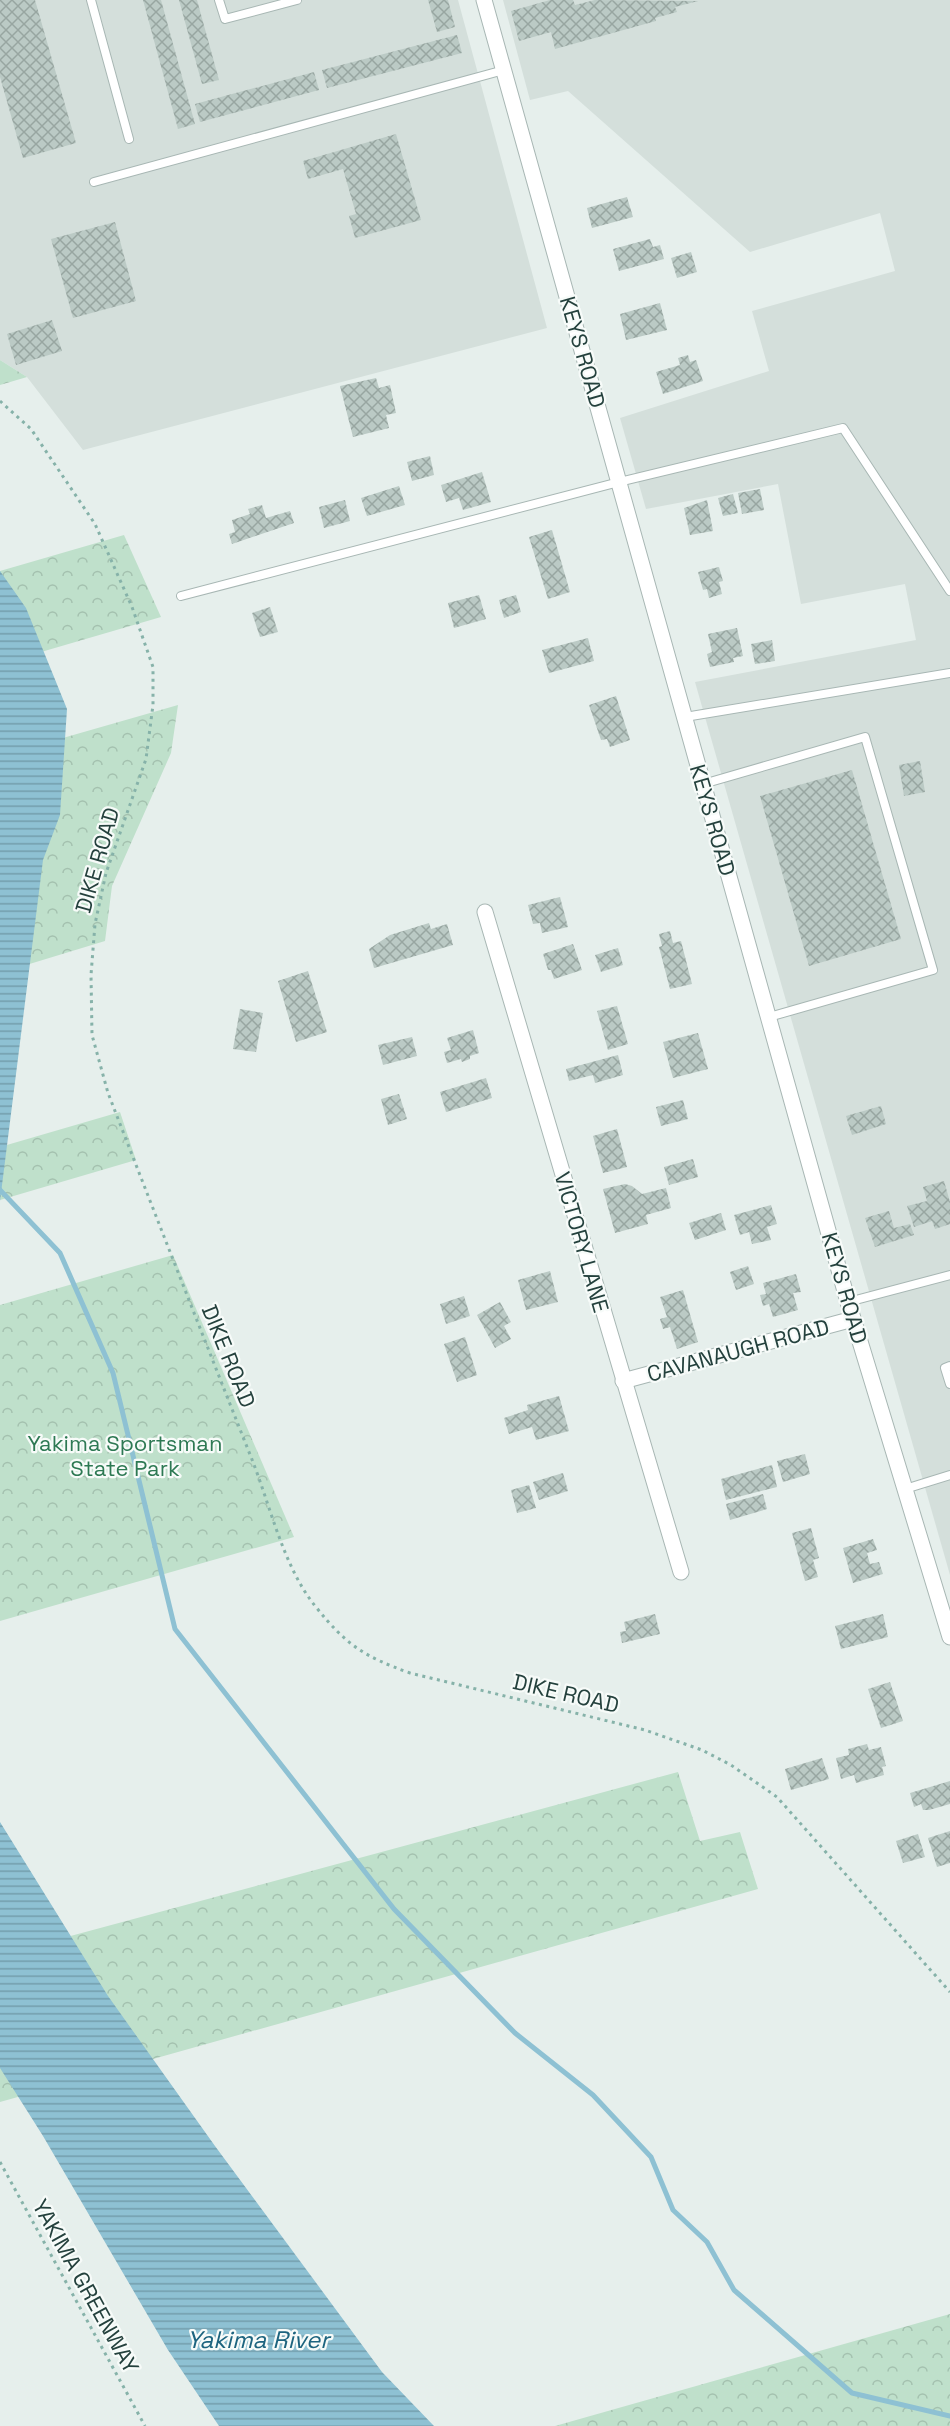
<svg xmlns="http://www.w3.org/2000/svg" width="950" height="2426" font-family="'Space Grotesk',sans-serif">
<defs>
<pattern id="park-crowns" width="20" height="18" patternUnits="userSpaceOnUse" patternTransform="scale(1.5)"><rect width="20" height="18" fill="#bfe0cb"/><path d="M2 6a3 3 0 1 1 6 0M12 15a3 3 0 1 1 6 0" fill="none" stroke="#a4c1af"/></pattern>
<pattern id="water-rules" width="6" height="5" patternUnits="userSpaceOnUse" patternTransform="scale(1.5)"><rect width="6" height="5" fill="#8ec1d3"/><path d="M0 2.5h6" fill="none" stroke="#749eac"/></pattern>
<pattern id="building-cross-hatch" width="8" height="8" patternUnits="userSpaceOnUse" patternTransform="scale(1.5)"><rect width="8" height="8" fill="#bbcac5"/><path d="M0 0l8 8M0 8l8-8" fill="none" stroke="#98a6a1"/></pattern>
</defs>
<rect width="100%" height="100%" fill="#e6efec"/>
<g fill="#d4dfdb">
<polygon points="0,0 458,0 547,328 83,450 27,377 0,360"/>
<polygon points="503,0 950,0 950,1575 695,682 916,640 905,584 801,604 778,484 646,509 620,418 769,371 752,311 895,271 880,213 750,252 568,91 530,100"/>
</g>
<g fill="url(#park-crowns)">
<polygon points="0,360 27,377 0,385"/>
<polygon points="124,535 161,617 0,664 0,571"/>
<polygon points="178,705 171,753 112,886 105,941 0,973 0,756"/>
<polygon points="120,1112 136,1160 0,1200 0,1147"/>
<polygon points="173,1255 294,1537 0,1621 0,1305"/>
<polygon points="678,1772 700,1841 740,1832 758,1889 0,2102 0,1955"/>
<polygon points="950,2314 950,2426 555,2426"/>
</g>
<g fill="url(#water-rules)">
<polygon points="0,571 26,608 67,709 60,815 43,860 0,1201"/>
<polygon points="0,1822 108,1996 215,2146 382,2372 434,2426 219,2426 168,2350 43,2136 0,2068"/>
</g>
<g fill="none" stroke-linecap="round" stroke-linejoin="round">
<polyline stroke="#8ec1d3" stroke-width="5" points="0,1190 60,1253 113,1373 175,1629 394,1909 515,2033 593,2095 651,2157 673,2210 707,2242 734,2290 852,2393 950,2416"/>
</g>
<g fill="url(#building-cross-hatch)">
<polygon points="0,0 35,0 76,143 23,158 0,77"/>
<polygon points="143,0 161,0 195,124 178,129"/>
<polygon points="179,0 197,0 219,80 202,84"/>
<polygon points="428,0 448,0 455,27 437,32"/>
<polygon points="550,0 573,0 575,5 595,0 698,1 675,7 677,12 655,18 656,21 555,49 551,32 519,41 511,11"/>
<polygon points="457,35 462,53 327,88 322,70"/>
<polygon points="314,72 319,90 200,122 195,104"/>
<polygon points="396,134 421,220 355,238 349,216 356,214 343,169 308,179 303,161"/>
<polygon points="627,197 633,217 592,228 587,208"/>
<polygon points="115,222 136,301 73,318 51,239"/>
<polygon points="650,239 653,247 660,245 664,259 619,271 613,249"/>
<polygon points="691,252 697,272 677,278 671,258"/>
<polygon points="660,303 667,330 626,340 620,314"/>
<polygon points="52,320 62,351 16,365 7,334"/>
<polygon points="688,355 690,362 696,360 703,381 663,394 656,372 680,365 678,358"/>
<polygon points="376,378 379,388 390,385 396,413 386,415 389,428 353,437 340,386"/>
<polygon points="430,456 434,475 412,481 407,462"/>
<polygon points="482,472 491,502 463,510 459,498 446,502 441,485"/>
<polygon points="399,486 405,505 367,516 361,498"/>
<polygon points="760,489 764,510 742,514 738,493"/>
<polygon points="733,494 738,513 723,516 718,498"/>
<polygon points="345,500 350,521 324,528 319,507"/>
<polygon points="707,500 713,531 690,535 684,508"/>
<polygon points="262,505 266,518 290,511 294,523 232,544 229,534 235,532 232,520 250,514 248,509"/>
<polygon points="552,530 570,592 548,599 529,537"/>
<polygon points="719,567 723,581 719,582 722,594 709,598 707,589 703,590 698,572"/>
<polygon points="479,595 486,619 454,628 448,603"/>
<polygon points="516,595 521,612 504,618 499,600"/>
<polygon points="270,607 278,632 260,637 252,613"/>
<polygon points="737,628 743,656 733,658 734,662 710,667 707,654 712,652 708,634"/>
<polygon points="588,638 594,661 549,673 542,650"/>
<polygon points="772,640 775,661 755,664 751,644"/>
<polygon points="616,696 630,740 610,747 607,739 601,740 589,705"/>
<polygon points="920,761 925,792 904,796 899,765"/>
<polygon points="852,770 901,939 809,966 760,796"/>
<polygon points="560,897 568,927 542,933 540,923 533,924 528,905"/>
<polygon points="429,923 431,929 447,924 453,945 374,968 369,949 390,935"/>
<polygon points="670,931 673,943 681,941 692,984 670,989 659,947 662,946 659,934"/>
<polygon points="573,944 582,970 554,979 551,970 548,970 543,954"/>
<polygon points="618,948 623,965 601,972 595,955"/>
<polygon points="308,971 327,1032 296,1042 278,981"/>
<polygon points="617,1006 628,1044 608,1050 597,1011"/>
<polygon points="240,1009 263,1013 256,1052 233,1049"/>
<polygon points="473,1030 479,1053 470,1056 470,1059 462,1062 461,1059 447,1063 444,1052 451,1050 447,1038"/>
<polygon points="698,1033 708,1069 673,1078 663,1042"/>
<polygon points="412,1037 417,1056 383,1065 378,1045"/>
<polygon points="618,1055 623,1075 595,1083 593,1075 569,1081 566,1069"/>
<polygon points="486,1078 492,1098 446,1112 440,1092"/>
<polygon points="399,1094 407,1119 388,1125 381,1099"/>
<polygon points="683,1100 688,1119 661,1126 656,1107"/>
<polygon points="881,1106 886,1124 852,1135 846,1116"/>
<polygon points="617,1129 627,1167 603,1173 593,1136"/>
<polygon points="693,1159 698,1177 669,1185 664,1167"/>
<polygon points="944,1181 950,1202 950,1224 935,1229 932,1221 914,1227 907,1206 927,1201 923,1187"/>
<polygon points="625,1184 632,1186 642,1194 666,1188 671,1208 646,1215 648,1224 615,1233 603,1189"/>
<polygon points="771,1205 777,1224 767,1227 771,1240 752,1244 749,1232 740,1235 734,1215"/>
<polygon points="889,1211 894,1228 910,1224 914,1235 875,1247 865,1218"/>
<polygon points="721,1213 726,1230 695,1240 689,1223"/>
<polygon points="748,1266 754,1284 736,1290 730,1272"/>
<polygon points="550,1271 558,1302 526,1310 518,1280"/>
<polygon points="796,1274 801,1292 793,1293 798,1310 773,1317 769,1304 763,1306 760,1295 766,1294 763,1283"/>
<polygon points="683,1290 698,1342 677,1349 670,1327 663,1329 660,1319 667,1317 660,1297"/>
<polygon points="464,1296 470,1316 446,1324 440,1304"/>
<polygon points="500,1302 511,1322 504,1326 511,1339 495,1348 477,1315"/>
<polygon points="465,1337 477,1375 457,1382 444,1344"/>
<polygon points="559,1396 569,1431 536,1440 532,1427 509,1434 504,1418 528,1410 527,1405"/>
<polygon points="805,1454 810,1474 783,1482 777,1461"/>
<polygon points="772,1465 777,1487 726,1500 721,1479"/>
<polygon points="563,1473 568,1491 539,1500 533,1482"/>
<polygon points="529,1485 536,1508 517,1513 511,1490"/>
<polygon points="763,1494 767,1509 730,1520 726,1504"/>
<polygon points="811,1528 819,1558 813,1560 818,1577 805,1581 792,1533"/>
<polygon points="873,1539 877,1550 867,1553 870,1564 879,1562 883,1574 853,1583 843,1548"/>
<polygon points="655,1614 660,1634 622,1643 620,1632 626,1631 624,1622"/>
<polygon points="883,1614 888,1637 841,1649 835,1626"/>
<polygon points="890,1682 903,1721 881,1728 868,1689"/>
<polygon points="867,1744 869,1750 881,1747 886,1766 882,1767 884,1775 856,1783 854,1775 841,1779 836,1758 849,1755 848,1749"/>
<polygon points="822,1758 829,1779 791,1790 785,1769"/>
<polygon points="950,1781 950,1804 929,1810 923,1810 921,1804 914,1807 910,1793"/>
<polygon points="950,1831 950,1863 937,1867 928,1838"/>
<polygon points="918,1834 925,1857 903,1863 896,1841"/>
</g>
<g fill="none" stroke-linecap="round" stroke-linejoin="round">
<g stroke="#a8b7b4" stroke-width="10">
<g id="lane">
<polyline points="91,0 129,139"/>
<polyline points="219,0 225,19 297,0"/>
<polyline points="94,182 504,70"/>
<polyline points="181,596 619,482 843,428 950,591"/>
<polyline points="685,717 950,673"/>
<polyline points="703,784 865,737 933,970 769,1017"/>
<polyline points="848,1302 950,1275"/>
<polyline points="950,1366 945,1368 950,1384"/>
<polyline points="905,1489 950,1475"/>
</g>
</g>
<g stroke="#a8b7b4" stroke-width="17">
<g id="street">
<polyline points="484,0 848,1302 950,1637"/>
<polyline points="485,912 681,1572"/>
<polyline points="623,1381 853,1319"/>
</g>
</g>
<g stroke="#86b2a9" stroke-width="3" stroke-dasharray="3 4.5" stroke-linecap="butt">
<path d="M0,401l31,28 64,95 37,83 21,60v38l-7,54 -40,114 -11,51 -4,51 1,60 16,58c47,121 95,243 143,364 19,47 32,110 65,150 30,38 49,50 94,66l235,57 57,20 29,15 46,32 173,195"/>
<polyline points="0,2162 145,2426"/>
</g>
<use href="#lane" stroke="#fff" stroke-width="8"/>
<use href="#street" stroke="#fff" stroke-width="15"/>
</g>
<g text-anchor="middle" stroke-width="4.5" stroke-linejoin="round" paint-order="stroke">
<g font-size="22" fill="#24413d" stroke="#f7fbf9">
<text transform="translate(583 352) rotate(74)" y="8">KEYS ROAD</text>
<text transform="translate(713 820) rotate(74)" y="8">KEYS ROAD</text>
<text transform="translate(97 860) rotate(-74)" y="8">DIKE ROAD</text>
<text transform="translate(582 1242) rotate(74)" y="8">VICTORY LANE</text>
<text transform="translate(845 1288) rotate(74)" y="8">KEYS ROAD</text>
<text transform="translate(738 1350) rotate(-15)" y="8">CAVANAUGH ROAD</text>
<text transform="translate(229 1356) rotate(68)" y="8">DIKE ROAD</text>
<text transform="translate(566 1693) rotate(13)" y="8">DIKE ROAD</text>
<text transform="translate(86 2286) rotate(61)" y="8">YAKIMA GREENWAY</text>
</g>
<g font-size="22" fill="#2d7953" stroke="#f7fbf9">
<text x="125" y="1451">Yakima Sportsman<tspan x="125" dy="25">State Park</tspan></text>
</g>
<g font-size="24" font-style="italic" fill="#1d647f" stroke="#f7fbf9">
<text x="258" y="2348">Yakima River</text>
</g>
</g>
</svg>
